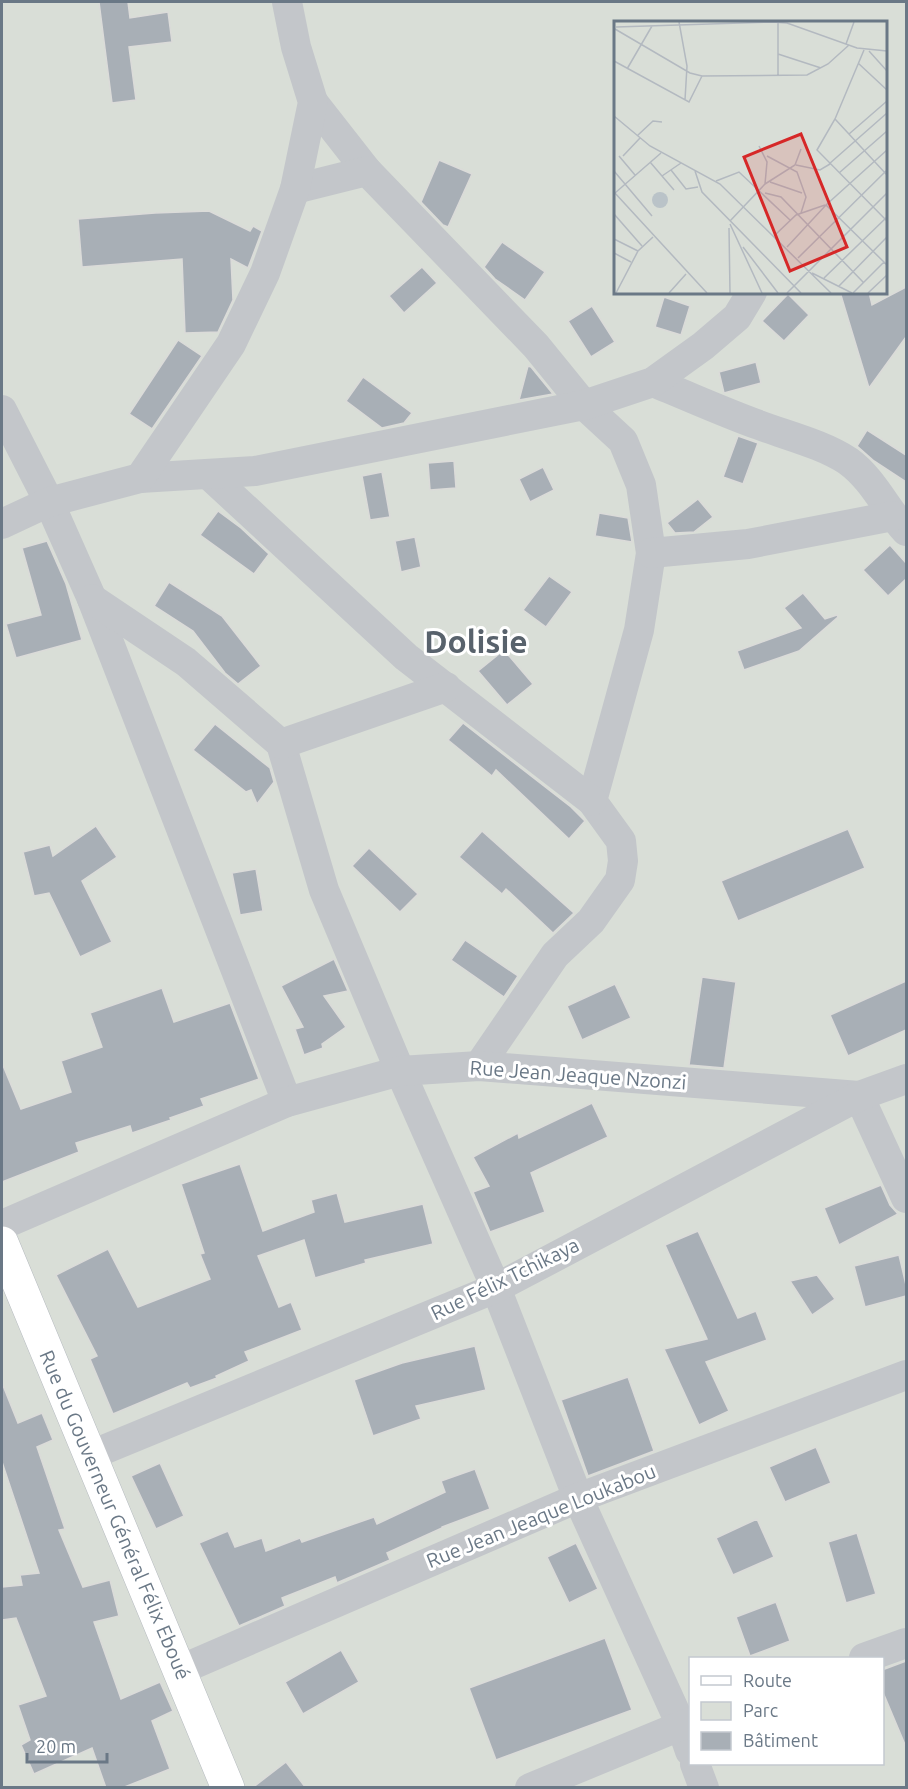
<svg xmlns="http://www.w3.org/2000/svg" width="908" height="1789" font-family="Ubuntu,sans-serif">
<rect width="100%" height="100%" fill="#f9f9f7"/>
<path fill="#d9ded7" fill-rule="evenodd" d="M2,2h904v1785h-904zM616,22h270v270h-270zM690,1658h192v106h-192z"/>
<g fill="#a8afb6" stroke="#dbdbd9" stroke-width="1.5">
<polygon points="99,2 128,2 130,18 168,12 172,42 129,47 136,100 112,103"/>
<polygon points="439,160 472,174 448,227 443,225 421,202"/>
<polygon points="209,211 250,231 253,226 262,231 248,268 231,259 233,300 218,332 185,333 182,259 82,267 78,219 155,213"/>
<polygon points="502,242 545,272 525,300 495,279 484,267"/>
<polygon points="422,267 437,283 404,313 389,296"/>
<polygon points="906,287 906,337 869,388 840,292 869,292 872,305"/>
<polygon points="788,294 809,315 784,341 762,321"/>
<polygon points="664,297 690,306 681,335 655,327"/>
<polygon points="592,306 615,342 591,357 568,321"/>
<polygon points="178,340 202,356 152,429 129,414"/>
<polygon points="756,362 761,383 724,393 719,372"/>
<polygon points="528,366 531,367 553,394 519,400"/>
<polygon points="363,377 412,413 404,423 382,428 346,401"/>
<polygon points="867,430 906,455 906,482 874,461 857,446"/>
<polygon points="738,436 758,443 743,484 723,477"/>
<polygon points="454,461 456,488 430,490 428,463"/>
<polygon points="543,467 554,490 530,502 519,479"/>
<polygon points="382,472 390,517 370,520 362,476"/>
<polygon points="698,499 713,517 694,532 675,533 667,523"/>
<polygon points="218,511 241,528 269,554 254,574 200,535"/>
<polygon points="599,513 628,518 632,542 595,536"/>
<polygon points="415,537 421,567 401,572 395,541"/>
<polygon points="47,541 66,584 82,640 16,658 6,624 41,615 22,548"/>
<polygon points="890,545 906,563 906,579 888,596 863,570"/>
<polygon points="549,576 572,592 546,627 523,610"/>
<polygon points="169,582 222,616 261,666 238,684 225,673 193,631 154,606"/>
<polygon points="803,593 825,619 837,615 838,617 799,651 744,670 737,651 801,628 784,608"/>
<polygon points="504,650 533,684 507,705 478,671"/>
<polygon points="463,723 571,807 585,821 569,839 496,770 492,776 448,740"/>
<polygon points="215,724 270,768 274,782 257,804 251,790 246,792 193,750"/>
<polygon points="96,826 117,857 82,881 112,942 80,957 49,893 34,896 23,852 50,845 53,856"/>
<polygon points="848,829 865,868 738,921 721,881"/>
<polygon points="482,831 574,913 553,933 506,889 502,894 459,857"/>
<polygon points="369,848 418,894 400,912 352,866"/>
<polygon points="256,869 263,911 240,915 232,873"/>
<polygon points="465,940 518,976 504,997 451,960"/>
<polygon points="334,959 348,991 324,996 346,1027 322,1044 323,1048 304,1055 295,1029 303,1027 281,986"/>
<polygon points="702,977 736,982 724,1068 689,1065"/>
<polygon points="906,981 906,1030 848,1056 830,1015"/>
<polygon points="615,984 631,1018 582,1040 567,1006"/>
<polygon points="162,988 174,1022 230,1003 259,1079 201,1099 204,1106 170,1118 171,1120 132,1133 130,1126 76,1143 79,1152 2,1182 2,1063 21,1109 71,1092 61,1061 102,1047 90,1013"/>
<polygon points="592,1103 608,1137 531,1173 545,1212 490,1232 473,1192 489,1186 473,1157 518,1133 519,1138"/>
<polygon points="240,1164 263,1231 314,1212 311,1200 337,1193 345,1222 423,1204 433,1244 365,1260 366,1263 315,1278 304,1240 258,1256 279,1307 291,1302 302,1330 245,1352 249,1361 216,1376 217,1378 190,1388 187,1383 113,1414 90,1359 97,1356 56,1275 108,1249 138,1307 210,1279 200,1254 204,1253 181,1184"/>
<polygon points="881,1185 890,1205 898,1214 839,1245 824,1208"/>
<polygon points="698,1231 738,1318 756,1311 767,1340 706,1362 729,1411 699,1425 664,1349 707,1339 665,1245"/>
<polygon points="899,1255 906,1285 906,1296 865,1307 854,1266"/>
<polygon points="817,1275 835,1299 812,1315 790,1281"/>
<polygon points="475,1346 486,1390 416,1406 421,1419 373,1436 354,1380 402,1363"/>
<polygon points="628,1377 654,1451 588,1476 561,1400"/>
<polygon points="2,1383 18,1423 42,1413 53,1440 37,1447 65,1529 59,1530 83,1587 110,1580 119,1616 94,1622 121,1699 160,1682 173,1711 152,1721 170,1769 122,1788 106,1788 92,1748 34,1774 21,1745 30,1740 18,1705 46,1696 16,1618 2,1620 2,1587 22,1585 20,1575 39,1573 2,1462"/>
<polygon points="816,1447 831,1483 785,1502 769,1467"/>
<polygon points="160,1463 184,1516 156,1529 131,1476"/>
<polygon points="475,1469 490,1509 442,1527 442,1528 387,1553 390,1560 339,1582 337,1583 335,1577 282,1598 285,1606 239,1626 199,1543 228,1531 235,1547 262,1538 266,1551 300,1538 302,1542 374,1517 377,1524 445,1492 441,1481"/>
<polygon points="757,1519 774,1557 733,1575 716,1538"/>
<polygon points="857,1533 876,1594 846,1603 828,1542"/>
<polygon points="576,1543 598,1589 569,1603 547,1557"/>
<polygon points="776,1602 790,1641 750,1656 736,1617"/>
<polygon points="605,1638 632,1710 496,1760 469,1688"/>
<polygon points="341,1650 359,1682 303,1714 285,1682"/>
<polygon points="906,1661 906,1747 882,1690 882,1670"/>
<polygon points="286,1762 306,1788 252,1788"/>
</g>
<g fill="none" stroke-linecap="round" stroke-linejoin="round">
<g stroke="#b5babf" stroke-width="34">
<polyline id="secondary" points="2,1243 228,1788"/>
</g>
<g stroke="#c3c6ca" stroke-width="30">
<polyline points="313,102 367,171 536,346 584,405 623,441 641,485 651,553 639,630 592,801 621,841 623,861 620,880 591,921 555,955 479,1066"/>
<polyline points="295,189 367,171"/>
<path d="M653,382c35,14 70,30 106,43 29,11 63,19 89,36 25,18 38,48 58,70"/>
<polyline points="2,410 49,502 92,599 287,1102"/>
<polyline points="208,474 406,657 592,801"/>
<polyline points="140,478 255,471 584,405 653,382 703,346 737,317 752,292"/>
<polyline points="2,524 49,502 140,478 231,344 265,273 295,189 313,102 296,47 287,2"/>
<polyline points="651,553 748,544 893,516"/>
<polyline points="92,599 186,662 281,744 324,890 400,1071 496,1288 578,1498 681,1725 690,1751"/>
<polyline points="281,744 446,687"/>
<polyline points="859,1096 906,1198"/>
<polyline points="2,1225 287,1102 400,1071 479,1066 859,1096"/>
<polyline points="91,1455 496,1288 859,1096 906,1079"/>
<polyline points="864,1658 906,1643"/>
<polyline points="180,1670 578,1498 906,1375"/>
<polyline points="695,1764 704,1788"/>
<polyline points="530,1788 690,1722"/>
</g>
<use href="#secondary" stroke="#fff" stroke-width="33"/>
</g>
<g text-anchor="middle" stroke-width="6" stroke-linejoin="round" paint-order="stroke">
<g font-size="20" fill="#6a7886" stroke="#fff">
<text transform="translate(578 1075) rotate(4)" y="7">Rue Jean Jeaque Nzonzi</text>
<text transform="translate(505 1279) rotate(-26)" y="7">Rue Félix Tchikaya</text>
<text transform="translate(115 1515) rotate(67)" y="7">Rue du Gouverneur Général Félix Eboué</text>
<text transform="translate(541 1516) rotate(-22)" y="7">Rue Jean Jeaque Loukabou</text>
</g>
<g font-size="32" font-weight="bold" fill="#58626c" stroke="#fff">
<text x="476" y="653">Dolisie</text>
</g>
</g>
<g transform="translate(614 21)">
<rect width="273" height="273" fill="#f9f9f7"/>
<path d="M0,1h273v271h-273z" fill="#d9ded7"/>
<path d="M38 179a8 8 0 1 1 16 0a8 8 0 1 1-16 0Z" fill="#bac3c8"/>
<path fill="none" stroke="#b3b9c0" stroke-width="1.5" d="M65,1l8,44 -2,34M158,1l15,1 70,25 30,3M164,1v53M2,6l156,-5M1,8l75,44 12,3 105,-1 21,-11 21,-19M232,23l8,-22M250,29l-29,69 -18,31 70,71M255,30l18,20M164,33l43,14M0,40l75,41 13,-26M244,42l29,27M13,48l25,-43M0,95l36,30 70,38 111,109M221,98l52,56M235,113l38,-33M24,114l15,-14 9,1M5,135l16,19M9,135l17,-18M153,135l30,16 9,25 -5,16M36,141l24,28M215,143l58,-51M182,144l24,5 10,-6M57,149l15,19 12,-2M0,150l38,45M81,150l7,21 99,101M225,152l48,-42M48,155l19,-13M102,160l23,-9 51,48M156,161l32,11M151,163l30,-19 6,-16M0,171l93,101M1,172l46,-40M151,172l16,4 82,85M212,184l61,60M0,193l28,32M116,200l35,-37 2,-22 -8,-16M116,203l32,69M115,207l1,65M161,214l21,-20 29,-10M0,218l24,12M129,226l35,46M173,226l39,-42 61,-55M0,232l17,9M184,237l89,-88M198,252l40,20M210,257l63,-61M225,265l48,-49M2,272l22,-42 15,-14M55,272l17,-19M173,272l100,-100M239,272l31,-31M254,272l19,-18"/>
<path fill="#d62828" fill-opacity="0.15" stroke="#d62828" stroke-width="3" d="M187,113l46,113 -57,24 -46,-114z"/>
<rect width="273" height="273" fill="none" stroke="#6a7886" stroke-width="3"/>
</g>
<rect width="908" height="1789" fill="none" stroke="#6a7886" stroke-width="6"/>
<rect x="689" y="1657" width="195" height="108" fill="#ffffff" stroke="#c3c9cf" stroke-width="1.5"/>
<rect x="701" y="1676" width="30" height="9" fill="#ffffff" stroke="#c3c9cf" stroke-width="1.5"/>
<text x="743" y="1687" font-size="18" fill="#6a7886">Route</text>
<rect x="701" y="1702" width="30" height="18" fill="#d9ded7" stroke="#c3c9cf" stroke-width="1.5"/>
<text x="743" y="1717" font-size="18" fill="#6a7886">Parc</text>
<rect x="701" y="1732" width="30" height="18" fill="#a8afb6" stroke="#c3c9cf" stroke-width="1.5"/>
<text x="743" y="1747" font-size="18" fill="#6a7886">Bâtiment</text>
<path d="M27 1753v9h80v-9" fill="none" stroke="#6a7886" stroke-width="3"/>
<text x="36" y="1753" font-size="18" fill="#6a7886" stroke="#ffffff" stroke-width="4.5" paint-order="stroke">20 m</text>
</svg>
